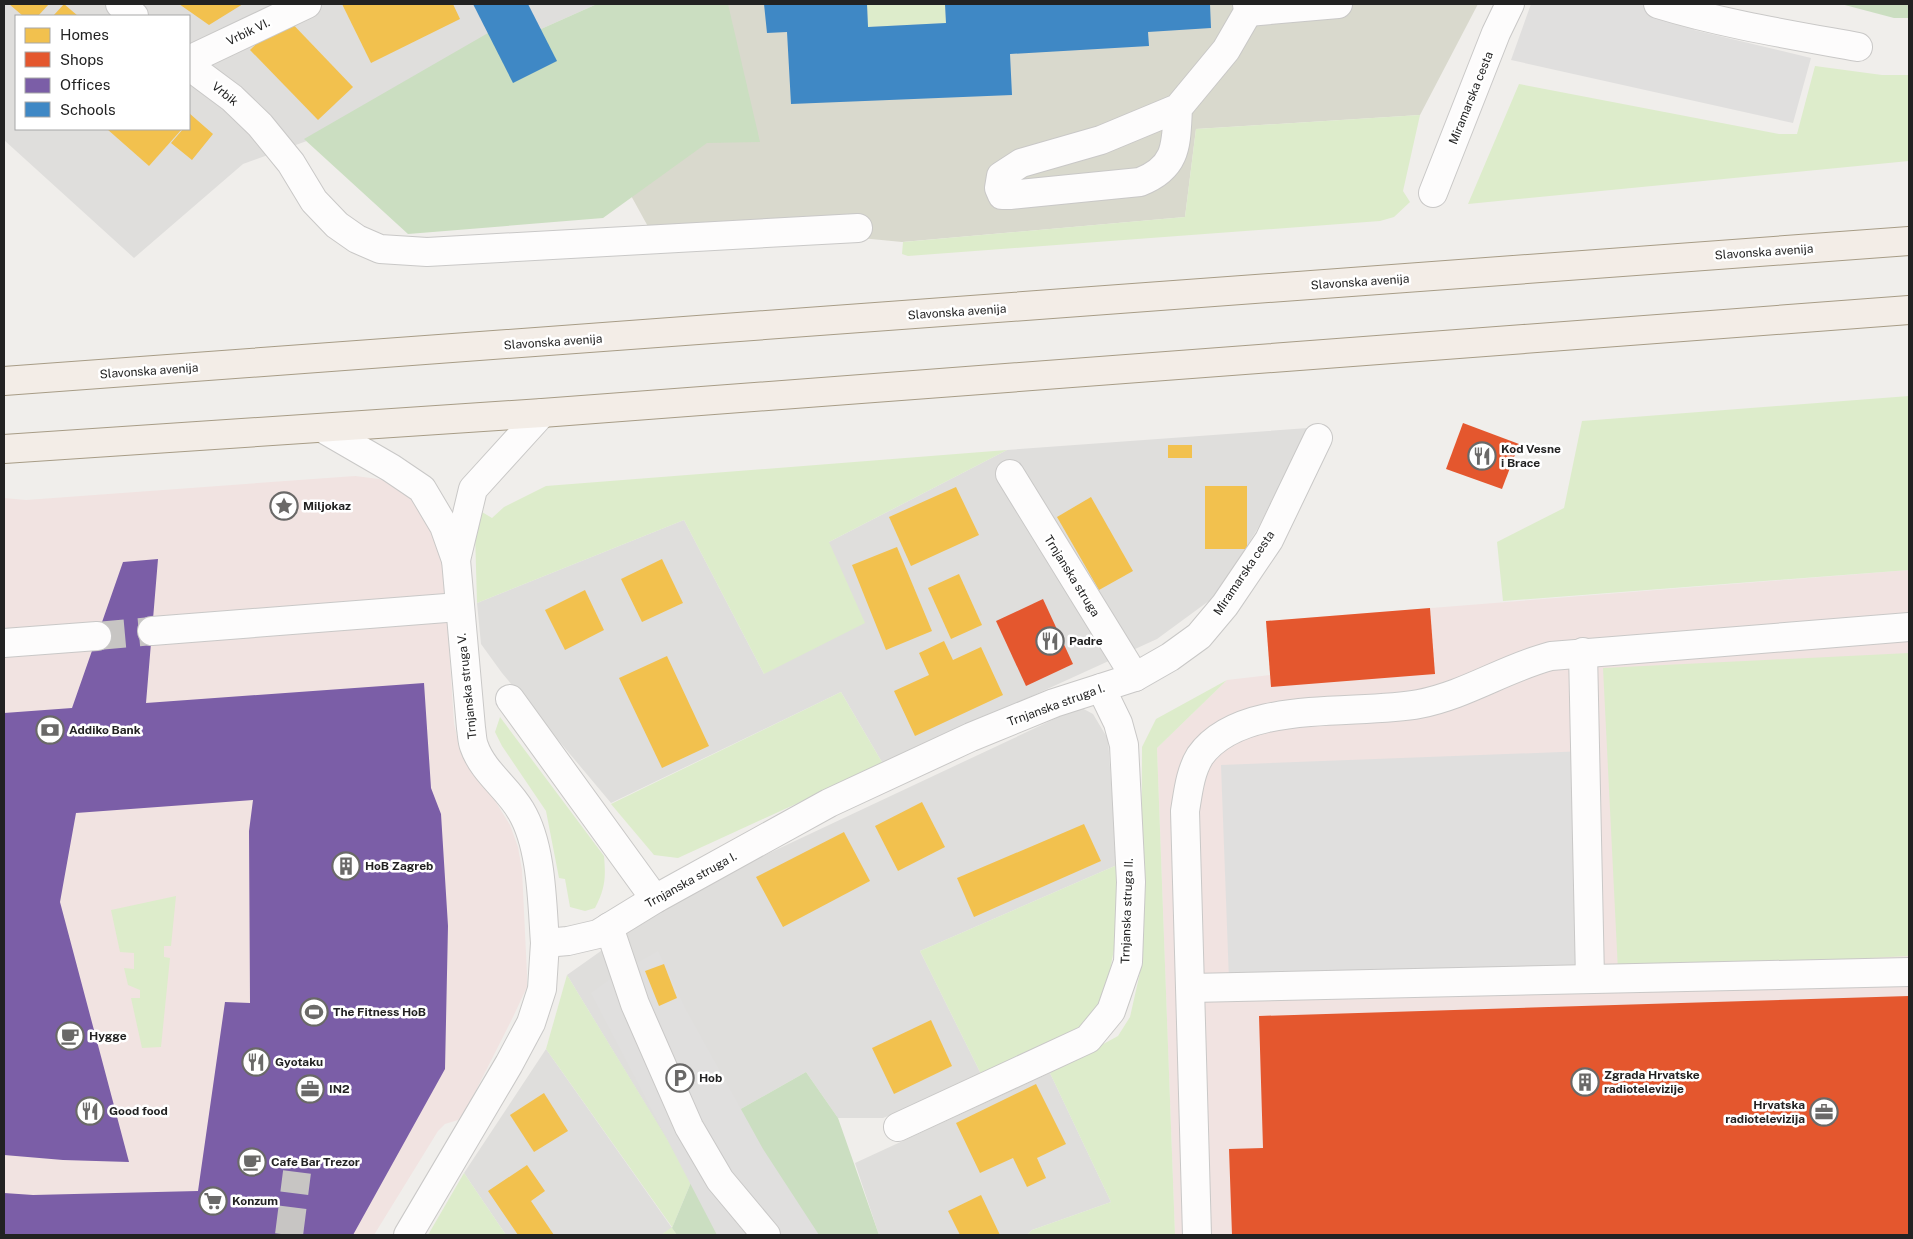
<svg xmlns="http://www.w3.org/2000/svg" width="1913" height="1239" font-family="'Public Sans',sans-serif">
<rect width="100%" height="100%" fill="#f0eeeb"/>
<g fill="#dfdedc" fill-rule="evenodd">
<path d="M4,4h593l-56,25 -162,86 -136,49 -109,94 -130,-118zM16,16h173v113h-173z"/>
<polygon points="1308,428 1258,528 1217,595 1157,639 883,764 841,692 611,803 502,673 481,644 477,603 684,520 764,674 829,542 1007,450"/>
<polygon points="1080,707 1093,714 1108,739 1117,865 920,951 983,1078 883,1118 838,1118 806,1072 672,1148 567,975 663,907 763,856"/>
<polygon points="546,1049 672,1228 661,1235 506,1235 464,1173"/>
<polygon points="1050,1073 1111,1202 1032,1230 1027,1235 879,1235 855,1163"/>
</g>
<g fill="#f1e3e1">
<polygon points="355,476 379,479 394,484 406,491 421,507 440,552 444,569 454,724 458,741 510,825 518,847 522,870 527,974 527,987 513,1017 466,1110 458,1120 445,1124 438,1131 374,1235 4,1235 4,498 26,500"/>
<polygon points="1909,570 1909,1235 1175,1235 1157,748 1227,680 1270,675 1266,621"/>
</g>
<polygon fill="#d9d9cd" points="597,4 1478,4 1420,115 1196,129 1185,217 902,242 830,235 651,232 557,61"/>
<g fill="#ddeccb">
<polygon points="867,4 945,4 946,23 868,27"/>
<polygon points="1815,66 1882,75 1909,75 1909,161 1468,204 1519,84 1779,134 1797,134"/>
<polygon points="1420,115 1403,191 1410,202 1394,217 1380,221 908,256 902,254 903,242 1185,217 1196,129"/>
<polygon points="1909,396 1909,570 1503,601 1497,542 1564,508 1582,421"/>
<polygon points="1007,450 829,542 865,623 764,674 684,520 477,603 475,532 482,512 492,518 504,507 546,486"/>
<polygon points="1909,653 1909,956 1618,971 1603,668"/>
<polygon points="1227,680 1157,748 1175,1235 1027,1235 1032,1230 1111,1202 1050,1073 1118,1036 1130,1017 1141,968 1142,747 1156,719"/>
<polygon points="841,692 883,764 678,858 654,855 611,804"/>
<path d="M500,717l104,139c2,22 1,33 -9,52l-10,3 -15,-4 -5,-28 -6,-1 -13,-67 -44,-65 -7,-14z"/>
<polygon points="1117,865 1115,944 1105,997 1087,1020 1062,1041 983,1078 920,951"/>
<polygon points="176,896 171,946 164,946 164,957 170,958 161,1047 142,1048 131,998 140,998 140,990 128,985 124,968 134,969 134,953 120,952 111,910"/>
<polygon points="567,975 692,1180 672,1228 677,1235 661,1235 672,1227 546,1049"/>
<polygon points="464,1173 506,1235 428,1235"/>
</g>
<g fill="#cbdec1">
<polygon points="597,4 728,4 760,142 707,143 603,218 408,234 304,139 488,33 541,29"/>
<polygon points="1841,4 1909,4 1909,18 1894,18"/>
<polygon points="806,1072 838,1118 879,1235 677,1235 672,1228 692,1180 672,1148"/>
</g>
<g fill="#e0dfde">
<polygon points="1531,4 1702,4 1694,30 1811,58 1793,123 1511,60"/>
<polygon points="1586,751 1595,966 1229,980 1221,765"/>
<polygon points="658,951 685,1008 763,1149 819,1235 717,1235 591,993 613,977"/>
</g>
<g fill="#f2c14e">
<polygon points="9,4 49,4 38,16 23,16"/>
<polygon points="64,4 78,16 53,16"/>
<polygon points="179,4 243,4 209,25"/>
<polygon points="342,4 453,4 460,19 371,63"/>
<polygon points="285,16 353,87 318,120 250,50"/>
<polygon points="189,113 213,134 192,160 171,143 183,129 189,129"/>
<polygon points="107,129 182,129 149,166"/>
<rect x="1168" y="445" width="24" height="13"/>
<rect x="1205" y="486" width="42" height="63"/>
<polygon points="956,487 979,535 911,566 889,517"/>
<polygon points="1091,497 1133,571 1099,590 1057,517"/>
<polygon points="897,547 932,631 886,650 852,565"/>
<polygon points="662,559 683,603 642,622 621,579"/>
<polygon points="959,574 982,625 951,639 928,588"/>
<polygon points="585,590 604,630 565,650 545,610"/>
<polygon points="944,641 953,660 981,647 1003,695 915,736 894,691 929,675 919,653"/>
<polygon points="667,656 709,746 662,768 619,678"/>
<polygon points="922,802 945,847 898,871 875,826"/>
<polygon points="1084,824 1101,861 974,917 957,878"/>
<polygon points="844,832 870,881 783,927 756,877"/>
<polygon points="664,964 677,998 659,1006 645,971"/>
<polygon points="931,1020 952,1066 894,1094 872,1048"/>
<polygon points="1036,1084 1066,1144 1037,1158 1046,1178 1027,1187 1013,1158 980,1173 956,1123"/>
<polygon points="544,1093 568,1131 534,1152 510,1115"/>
<polygon points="527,1165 545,1191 531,1201 554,1235 518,1235 488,1191"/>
<polygon points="981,1195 1000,1235 960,1235 948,1211"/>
</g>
<g fill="#e4572e">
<polygon points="1463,423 1519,444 1502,489 1446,469"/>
<polygon points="1043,599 1073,664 1026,686 996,621"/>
<polygon points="1430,608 1435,674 1271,687 1266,621"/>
<polygon points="1909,996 1909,1235 1232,1235 1229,1149 1263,1148 1259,1016"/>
</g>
<polygon fill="#7b5ea7" points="158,559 146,703 424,683 431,788 441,814 448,926 445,1069 353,1235 4,1235 4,1193 33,1195 198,1191 225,1002 250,1003 249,831 253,800 76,813 60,902 129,1162 63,1160 4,1155 4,713 72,708 123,562"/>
<g fill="#3f88c5">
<polygon points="473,4 528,4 557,61 513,83"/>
<polygon points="764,4 867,4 868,27 946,23 945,4 1210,4 1211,28 1148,32 1149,46 1010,54 1012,95 791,104 787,32 767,33"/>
</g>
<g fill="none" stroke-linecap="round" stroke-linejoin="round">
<g stroke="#c7c5c3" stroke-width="28" stroke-dasharray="28 14" stroke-linecap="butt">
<polyline points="97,636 152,631"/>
<polyline points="289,1235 297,1172"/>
</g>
<g stroke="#c9c8c7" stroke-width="30">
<g id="minor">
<polyline points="120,4 134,16"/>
<path d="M1658,4c65,20 134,31 200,43"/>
<polyline points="1248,12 1338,4"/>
<polyline points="189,60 307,4"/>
<polyline points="189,66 232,98 260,125 291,163 314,201 337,225 357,239 380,249 427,252 858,228"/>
<path d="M1178,108c-2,36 0,59 -38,74l-130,13h-8l-3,-7 2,-12 20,-13 80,-23 77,-32 48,-58 22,-38 -1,-8"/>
<polyline points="1433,193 1496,33 1510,4"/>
<path d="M322,428l69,40 31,21 22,37 12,34 15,168c1,6 1,13 3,18 9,26 34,42 47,65 21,35 21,92 24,132"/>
<polyline points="1010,474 1135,677"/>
<polyline points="456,560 473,489 542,413"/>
<polyline points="152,631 459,607"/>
<polyline points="4,643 97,636"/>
<polyline points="1583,652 1590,979"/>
<polyline points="510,699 655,899"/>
<polyline points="609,927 635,1004 689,1127 720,1180 766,1235"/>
<polyline points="1191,988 1909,972"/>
<polyline points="898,1127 1088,1039 1111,1011 1128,962 1131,882 1124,745 1118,723 1101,688"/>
<polyline points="408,1235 509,1064 531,1023 542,989 545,943 568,941 598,934 655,899 829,803 971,737 1054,703 1135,677 1170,657 1199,636 1225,605 1269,540 1318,438"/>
<path d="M1197,1235l-12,-424c3,-18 5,-39 15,-55 41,-58 157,-40 219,-52 47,-9 86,-36 132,-48l358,-29"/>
</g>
</g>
<g stroke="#a79c86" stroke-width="30">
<g id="major">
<polyline points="4,381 1909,241"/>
<polyline points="4,449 542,413 1909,310"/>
</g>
</g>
<use href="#minor" stroke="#fdfcfc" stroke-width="28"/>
<use href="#major" stroke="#f3ede7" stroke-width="28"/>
</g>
<defs>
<g id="restaurant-ring" transform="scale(1.4375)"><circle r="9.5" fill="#fff" stroke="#6a6968" stroke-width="1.5"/><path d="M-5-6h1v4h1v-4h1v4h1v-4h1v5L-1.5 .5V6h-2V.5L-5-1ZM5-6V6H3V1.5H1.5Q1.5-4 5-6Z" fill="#6a6968"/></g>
<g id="sight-ring" transform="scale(1.4375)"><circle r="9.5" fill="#fff" stroke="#6a6968" stroke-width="1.5"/><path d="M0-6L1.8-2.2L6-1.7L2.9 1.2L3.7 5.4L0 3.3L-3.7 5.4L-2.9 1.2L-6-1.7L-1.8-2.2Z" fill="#6a6968"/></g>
<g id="bank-ring" transform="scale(1.4375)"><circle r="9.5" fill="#fff" stroke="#6a6968" stroke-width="1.5"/><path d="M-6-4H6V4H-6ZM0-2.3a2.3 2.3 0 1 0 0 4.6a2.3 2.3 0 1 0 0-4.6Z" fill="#6a6968"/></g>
<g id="building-ring" transform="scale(1.4375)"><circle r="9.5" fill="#fff" stroke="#6a6968" stroke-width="1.5"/><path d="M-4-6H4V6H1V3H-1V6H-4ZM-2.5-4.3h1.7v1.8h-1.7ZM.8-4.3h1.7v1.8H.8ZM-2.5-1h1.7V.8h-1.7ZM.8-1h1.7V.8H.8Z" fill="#6a6968"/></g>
<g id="stadium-ring" transform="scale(1.4375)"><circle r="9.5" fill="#fff" stroke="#6a6968" stroke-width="1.5"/><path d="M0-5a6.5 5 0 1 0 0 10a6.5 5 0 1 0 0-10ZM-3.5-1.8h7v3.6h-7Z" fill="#6a6968"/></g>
<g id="cafe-ring" transform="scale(1.4375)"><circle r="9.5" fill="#fff" stroke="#6a6968" stroke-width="1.5"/><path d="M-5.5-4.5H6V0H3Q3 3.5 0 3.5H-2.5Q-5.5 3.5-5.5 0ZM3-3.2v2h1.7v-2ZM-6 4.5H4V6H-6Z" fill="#6a6968"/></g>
<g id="parking-ring" transform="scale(1.4375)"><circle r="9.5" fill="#fff" stroke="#6a6968" stroke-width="1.5"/><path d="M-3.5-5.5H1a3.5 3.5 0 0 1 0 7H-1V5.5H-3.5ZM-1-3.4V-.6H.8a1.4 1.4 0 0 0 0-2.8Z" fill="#6a6968"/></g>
<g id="office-ring" transform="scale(1.4375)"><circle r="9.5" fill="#fff" stroke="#6a6968" stroke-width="1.5"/><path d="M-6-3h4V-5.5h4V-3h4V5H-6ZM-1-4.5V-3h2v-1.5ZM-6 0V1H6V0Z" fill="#6a6968"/></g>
<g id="supermarket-ring" transform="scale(1.4375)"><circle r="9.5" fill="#fff" stroke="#6a6968" stroke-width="1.5"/><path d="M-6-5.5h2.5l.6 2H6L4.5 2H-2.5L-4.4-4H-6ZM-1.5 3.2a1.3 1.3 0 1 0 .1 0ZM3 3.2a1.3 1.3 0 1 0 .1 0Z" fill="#6a6968"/></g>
</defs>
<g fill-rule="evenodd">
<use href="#restaurant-ring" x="1482" y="456"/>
<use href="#sight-ring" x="284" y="506"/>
<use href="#restaurant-ring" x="1050" y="641"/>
<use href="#bank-ring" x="50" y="730"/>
<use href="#building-ring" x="346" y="866"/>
<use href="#stadium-ring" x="314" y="1012"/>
<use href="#cafe-ring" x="70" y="1036"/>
<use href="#restaurant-ring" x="256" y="1062"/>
<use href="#parking-ring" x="680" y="1078"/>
<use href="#building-ring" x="1585" y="1082"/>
<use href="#office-ring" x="310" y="1089"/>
<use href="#restaurant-ring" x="90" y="1111"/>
<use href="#office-ring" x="1824" y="1112"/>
<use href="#cafe-ring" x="252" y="1162"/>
<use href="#supermarket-ring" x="213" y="1201"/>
</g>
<g text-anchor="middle" stroke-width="5" stroke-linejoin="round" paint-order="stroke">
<g font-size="12" fill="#222" stroke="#fff">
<text transform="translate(248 32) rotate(-26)" y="4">Vrbik VI.</text>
<text transform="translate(225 94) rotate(39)" y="4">Vrbik</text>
<text transform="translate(1471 98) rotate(-68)" y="4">Miramarska cesta</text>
<text transform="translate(1764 252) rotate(-4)" y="4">Slavonska avenija</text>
<text transform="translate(1360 282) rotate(-4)" y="4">Slavonska avenija</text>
<text transform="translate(957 312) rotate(-4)" y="4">Slavonska avenija</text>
<text transform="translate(553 342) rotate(-4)" y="4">Slavonska avenija</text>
<text transform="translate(149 371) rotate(-4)" y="4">Slavonska avenija</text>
<text transform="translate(1244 573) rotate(-56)" y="4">Miramarska cesta</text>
<text transform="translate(1072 576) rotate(58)" y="4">Trnjanska struga</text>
<text transform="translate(467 686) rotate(-96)" y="4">Trnjanska struga V.</text>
<text transform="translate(1056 705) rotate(-20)" y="4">Trnjanska struga I.</text>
<text transform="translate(691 880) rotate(-29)" y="4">Trnjanska struga I.</text>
<text transform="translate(1127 911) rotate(-88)" y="4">Trnjanska struga II.</text>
</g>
<g font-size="12" font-weight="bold" fill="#222" stroke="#fff" text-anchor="start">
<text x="1501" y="453">Kod Vesne<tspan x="1501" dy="14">i Brace</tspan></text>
<text x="303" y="510">Miljokaz</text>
<text x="1069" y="645">Padre</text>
<text x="69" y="734">Addiko Bank</text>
<text x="365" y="870">HoB Zagreb</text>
<text x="333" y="1016">The Fitness HoB</text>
<text x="89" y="1040">Hygge</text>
<text x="275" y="1066">Gyotaku</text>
<text x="1604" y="1079">Zgrada Hrvatske<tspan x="1604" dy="14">radiotelevizije</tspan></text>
<text x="699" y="1082">Hob</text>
<text x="329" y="1093">IN2</text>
<text x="1805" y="1109" text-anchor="end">Hrvatska<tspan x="1805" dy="14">radiotelevizija</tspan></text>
<text x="109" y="1115">Good food</text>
<text x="271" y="1166">Cafe Bar Trezor</text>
<text x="232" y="1205">Konzum</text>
</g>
</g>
<rect width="1913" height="1239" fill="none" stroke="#222222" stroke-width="10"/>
<rect x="15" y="15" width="175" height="115" fill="#ffffff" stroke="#a7a7a7"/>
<rect x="25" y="28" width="25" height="15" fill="#f2c14e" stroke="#a7a7a7"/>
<text x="60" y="40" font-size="15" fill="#222222">Homes</text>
<rect x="25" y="52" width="25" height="15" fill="#e4572e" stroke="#a7a7a7"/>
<text x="60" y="65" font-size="15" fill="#222222">Shops</text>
<rect x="25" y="78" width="25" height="15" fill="#7b5ea7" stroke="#a7a7a7"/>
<text x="60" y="90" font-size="15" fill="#222222">Offices</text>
<rect x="25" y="102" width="25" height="15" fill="#3f88c5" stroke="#a7a7a7"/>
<text x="60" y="115" font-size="15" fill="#222222">Schools</text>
</svg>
